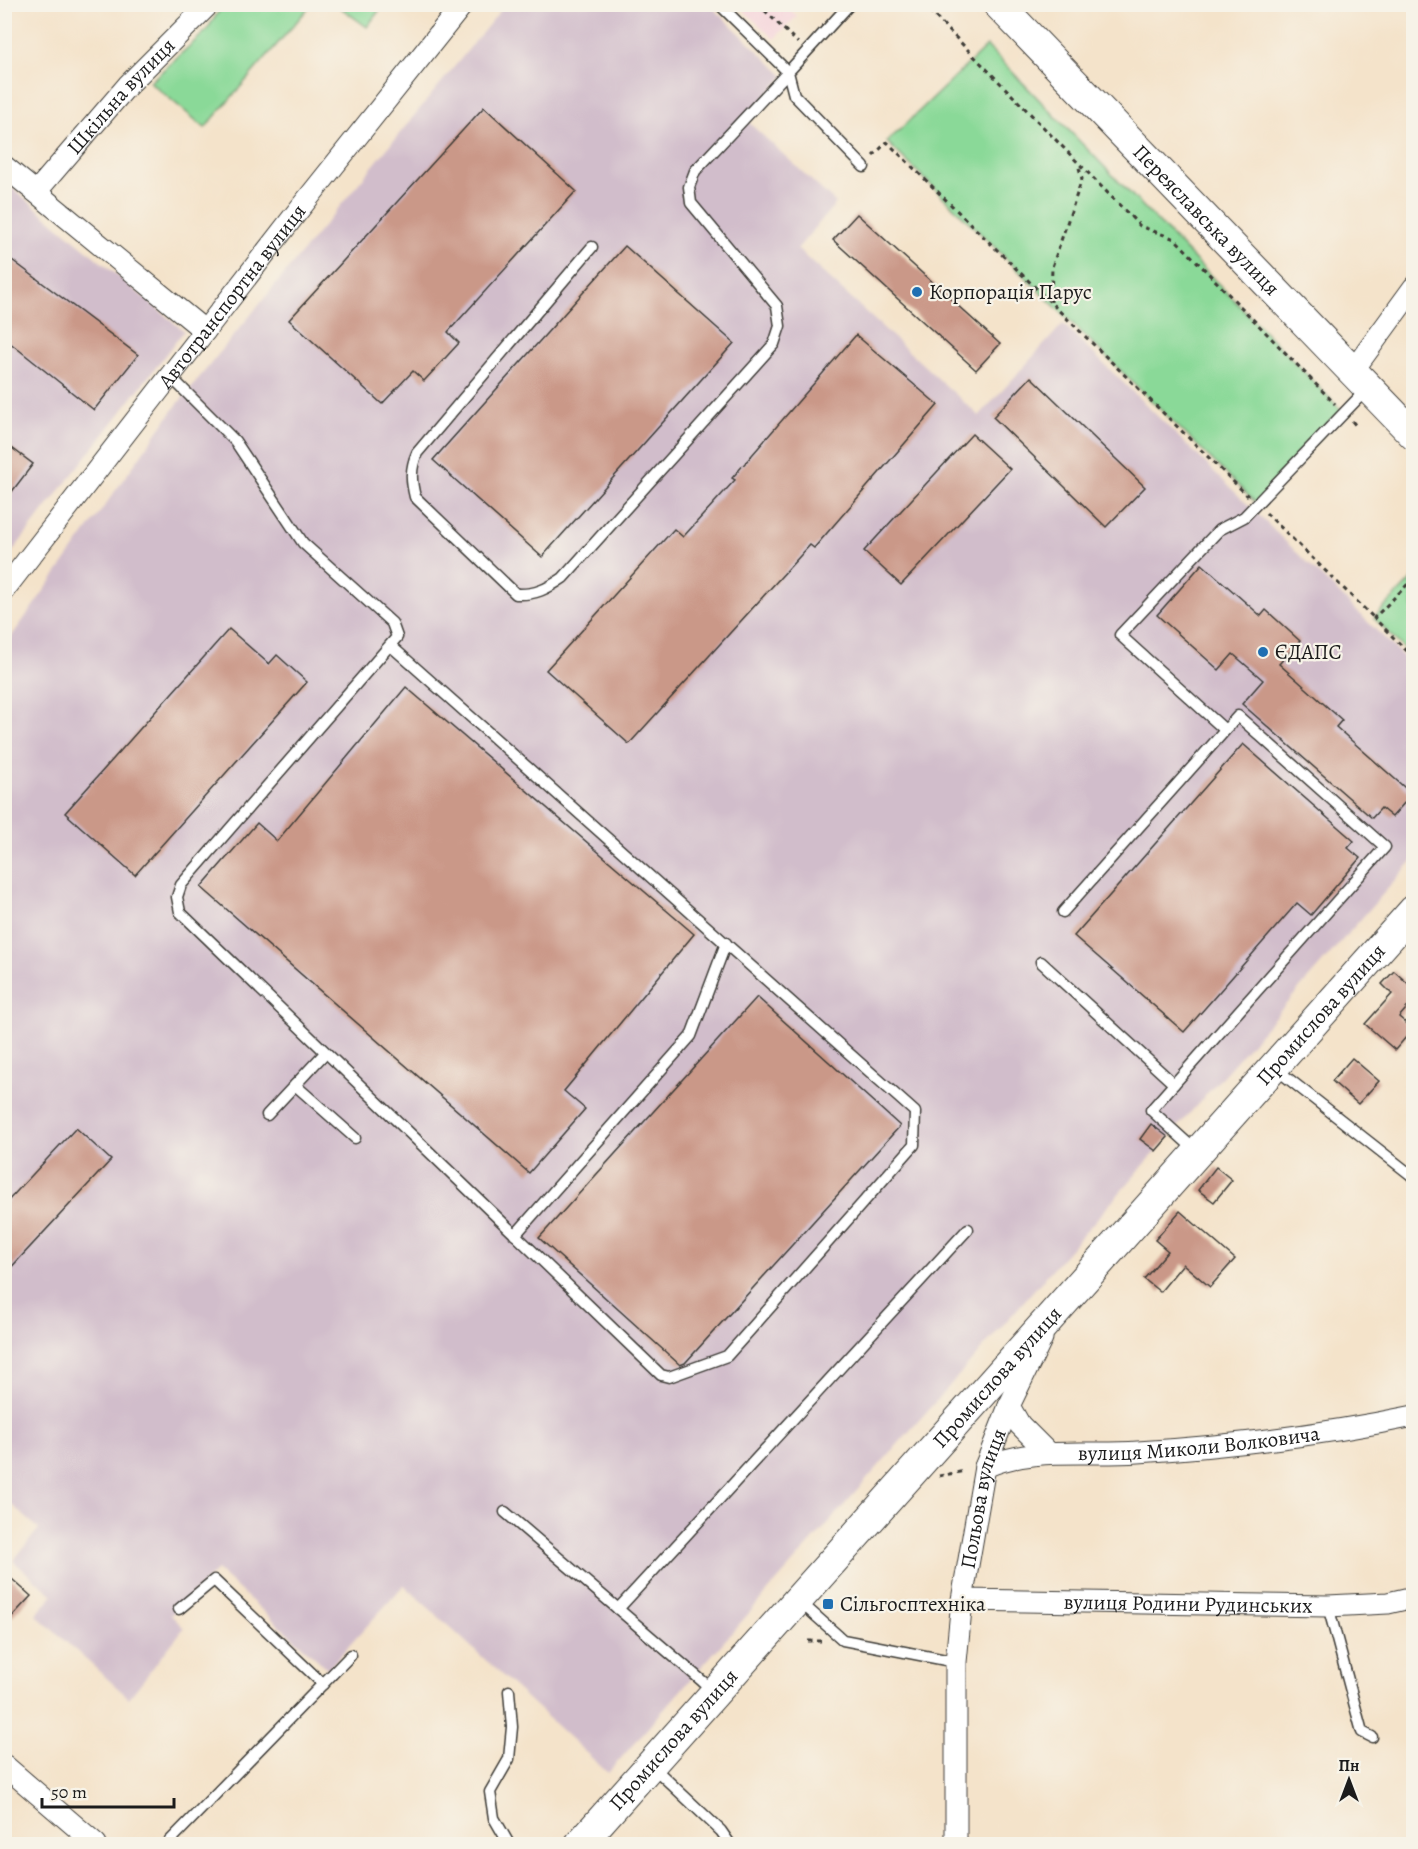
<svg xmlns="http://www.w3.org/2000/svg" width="1418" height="1849" font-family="Alegreya,serif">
<rect width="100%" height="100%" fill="#f7f3e8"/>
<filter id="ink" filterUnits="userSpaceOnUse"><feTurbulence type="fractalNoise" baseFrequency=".0167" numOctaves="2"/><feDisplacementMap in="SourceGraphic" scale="12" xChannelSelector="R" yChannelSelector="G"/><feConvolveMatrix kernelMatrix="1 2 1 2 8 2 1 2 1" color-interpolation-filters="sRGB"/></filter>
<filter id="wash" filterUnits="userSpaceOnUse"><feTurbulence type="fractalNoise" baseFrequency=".008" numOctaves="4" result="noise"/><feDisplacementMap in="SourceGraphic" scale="24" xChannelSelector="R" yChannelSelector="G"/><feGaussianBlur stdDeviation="1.35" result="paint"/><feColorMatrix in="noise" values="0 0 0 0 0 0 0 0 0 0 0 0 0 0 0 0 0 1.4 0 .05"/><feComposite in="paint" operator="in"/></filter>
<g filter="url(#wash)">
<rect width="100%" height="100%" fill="#f4e3ca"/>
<polygon fill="#f6cfd9" points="738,5 785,5 797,16 774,39"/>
<g fill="#d1bdcb">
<polygon points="505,5 710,5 784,76 745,119 836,203 797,249 979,416 1063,324 1413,666 1413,860 608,1773 404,1585 328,1669 217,1570 171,1615 184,1628 129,1698 36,1615 53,1595 13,1561 39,1529 4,1498 4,647 176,406"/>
<polygon points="5,182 184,331 5,561"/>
</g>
<g fill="#8ad998" stroke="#537a5a" stroke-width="1.5">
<polygon points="384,4 367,27 337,5 337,4"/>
<polygon points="223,5 311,5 205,128 150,82 206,31"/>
<polygon points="987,46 1344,413 1257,504 887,142"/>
<polygon points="1413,578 1413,658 1374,618"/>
</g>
<g id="blocks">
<g fill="#ca9888">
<polygon points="484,107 576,191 448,332 459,343 424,381 413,371 382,404 289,320"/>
<polygon points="857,214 1000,344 976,370 833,240"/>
<polygon points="625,246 734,343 542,557 433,460"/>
<polygon points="4,254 138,355 94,410 4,338"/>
<polygon points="856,335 938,405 814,548 810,545 629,744 546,670 674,529 683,537 735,480 732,478"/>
<polygon points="1031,377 1145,487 1106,527 993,417"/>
<polygon points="972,434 1010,469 901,585 864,551"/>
<polygon points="4,442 33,464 4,502"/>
<polygon points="1202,564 1261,616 1266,610 1300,641 1279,664 1342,720 1336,727 1412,794 1392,817 1381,808 1372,818 1242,704 1263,680 1233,654 1219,670 1157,615"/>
<polygon points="229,629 269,664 277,655 307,682 135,875 65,813"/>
<polygon points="406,687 694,934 564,1091 585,1109 529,1173 201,887 257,823 277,841"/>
<polygon points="1243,744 1354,841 1348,848 1360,858 1311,915 1297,903 1184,1032 1074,936"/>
<polygon points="1394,971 1413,988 1413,1001 1399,1017 1413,1029 1395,1050 1365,1024 1392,994 1382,984"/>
<polygon points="757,997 900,1126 685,1363 680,1365 539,1238"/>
<polygon points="1352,1058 1379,1081 1358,1104 1332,1081"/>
<polygon points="1151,1124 1168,1137 1156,1151 1140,1139"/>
<polygon points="76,1128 111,1160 4,1275 4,1205"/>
<polygon points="1216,1167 1232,1180 1214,1202 1198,1190"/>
<polygon points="1180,1211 1235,1259 1210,1287 1183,1264 1160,1292 1144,1279 1168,1251 1155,1240"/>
<polygon points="4,1572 31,1596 4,1625"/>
</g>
</g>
</g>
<g filter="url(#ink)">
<use href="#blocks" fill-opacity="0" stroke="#3c3a36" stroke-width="1.5"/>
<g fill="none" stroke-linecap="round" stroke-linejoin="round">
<g stroke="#3c3a36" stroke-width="13">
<g id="lane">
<polyline points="850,4 788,72 794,95 864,167"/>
<path d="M592,247l-175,206c-7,16 -6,28 -2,44l101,97c19,1 31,-5 47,-16l211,-234 6,-18 -3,-20 -86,-103 -2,-16 6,-16 93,-99 -69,-68"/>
<polyline points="170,376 235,441 303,543 392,623 397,637 181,885 177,897 180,912 661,1375 669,1377 727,1356 914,1145 915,1112 391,646"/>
<polyline points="1225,730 1120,635 1219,530 1244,517 1367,389"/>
<polyline points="1063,912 1238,716 1385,847 1174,1084"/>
<polyline points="1041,962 1174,1084 1151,1110 1195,1150"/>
<polyline points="1276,1069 1411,1175"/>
<polyline points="295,1085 355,1138"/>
<polyline points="267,1115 325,1053"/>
<polyline points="515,1235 691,1036 726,943"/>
<polyline points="505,1512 715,1692"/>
<polyline points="799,1601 843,1640 956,1662"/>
<polyline points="1328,1606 1362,1732 1372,1737"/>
<polyline points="179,1609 214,1580 323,1684"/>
<polyline points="618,1609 968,1229"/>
<polyline points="509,1691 512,1727 509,1759 490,1792 494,1818 509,1844"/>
<polyline points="651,1765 721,1831 730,1844"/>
<polyline points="167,1844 351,1655"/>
</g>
</g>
<g stroke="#3c3a36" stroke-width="23">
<g id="street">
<polyline points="4,166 205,331"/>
<path id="s1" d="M36,192l92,-107 81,-81"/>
<polyline points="1352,372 1414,287"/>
<path id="s2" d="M4,590l297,-383 162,-203"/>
<polyline points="1009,1406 1020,1425 1048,1453"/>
<path id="s3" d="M985,1467c49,-21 100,-11 153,-15 93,-6 184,-17 276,-36"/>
<path id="s4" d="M962,1600l366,6 60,-3 26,-6"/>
<polyline points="4,1765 96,1844"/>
<path id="s5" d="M956,1844v-182l6,-62 23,-133 24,-61 33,-68"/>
</g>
</g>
<g stroke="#3c3a36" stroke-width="32">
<g id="secondary">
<path id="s6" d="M998,4l416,431"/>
<path id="s7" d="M580,1844l834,-934"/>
</g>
</g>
<g stroke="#3c3a36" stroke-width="3" stroke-dasharray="4.5 4.5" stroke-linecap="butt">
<polyline points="758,4 798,43"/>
<polyline points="923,4 1140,226 1175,239 1335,404"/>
<polyline points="873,156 887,142 1248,496"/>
<polyline points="1051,302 1052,267 1082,179 1078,164"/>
<polyline points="1352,421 1357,427"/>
<polyline points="1266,513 1374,618"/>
<polyline points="1414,578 1374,618 1414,658"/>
<polyline points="939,1476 965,1471"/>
<polyline points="808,1641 821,1641"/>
</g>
<use href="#lane" stroke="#fff" stroke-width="10"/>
<use href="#street" stroke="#fff" stroke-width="21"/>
<use href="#secondary" stroke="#fff" stroke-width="30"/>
</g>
</g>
<g fill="#1f6fb2" stroke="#f7f3e8" stroke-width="2">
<circle cx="917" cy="292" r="6"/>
<circle cx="1263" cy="652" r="6"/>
<rect x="822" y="1598" width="12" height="12" rx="3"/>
</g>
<g text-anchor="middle" stroke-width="4.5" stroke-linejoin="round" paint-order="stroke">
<g font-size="21" fill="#1c1c1c" stroke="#f7f3e8">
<text dy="7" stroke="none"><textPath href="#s1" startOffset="128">Шкільна вулиця</textPath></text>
<text dy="7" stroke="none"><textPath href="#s6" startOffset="300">Переяславська вулиця</textPath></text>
<text dy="7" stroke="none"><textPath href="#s2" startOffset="372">Автотранспортна вулиця</textPath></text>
<text dy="7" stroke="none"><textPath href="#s7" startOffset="1112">Промислова вулиця</textPath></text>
<text dy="7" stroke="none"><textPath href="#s7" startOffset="626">Промислова вулиця</textPath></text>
<text dy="7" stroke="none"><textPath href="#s3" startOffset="216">вулиця Миколи Волковича</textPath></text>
<text dy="7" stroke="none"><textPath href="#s5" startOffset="348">Польова вулиця</textPath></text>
<text dy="7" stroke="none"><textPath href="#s4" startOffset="226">вулиця Родини Рудинських</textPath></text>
<text dy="7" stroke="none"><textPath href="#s7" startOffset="140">Промислова вулиця</textPath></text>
</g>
<g font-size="21" fill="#1c1c1c" stroke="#f7f3e8" text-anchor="start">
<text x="929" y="299">Корпорація Парус</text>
<text x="1275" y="659">ЄДАПС</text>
<text x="840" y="1611">Сільгосптехніка</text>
</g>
</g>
<rect width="1418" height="1849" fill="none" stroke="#f7f3e8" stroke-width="24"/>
<g transform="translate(1349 1780)" stroke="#f7f3e8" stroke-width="4.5" paint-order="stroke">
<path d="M0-4.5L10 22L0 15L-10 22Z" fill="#1c1c1c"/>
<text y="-9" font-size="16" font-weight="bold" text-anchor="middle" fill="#1c1c1c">Пн</text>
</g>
<path d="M42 1798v9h132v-9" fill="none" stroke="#1c1c1c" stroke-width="3"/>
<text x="51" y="1798" font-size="18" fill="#1c1c1c" stroke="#f7f3e8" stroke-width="4.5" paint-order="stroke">50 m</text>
</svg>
